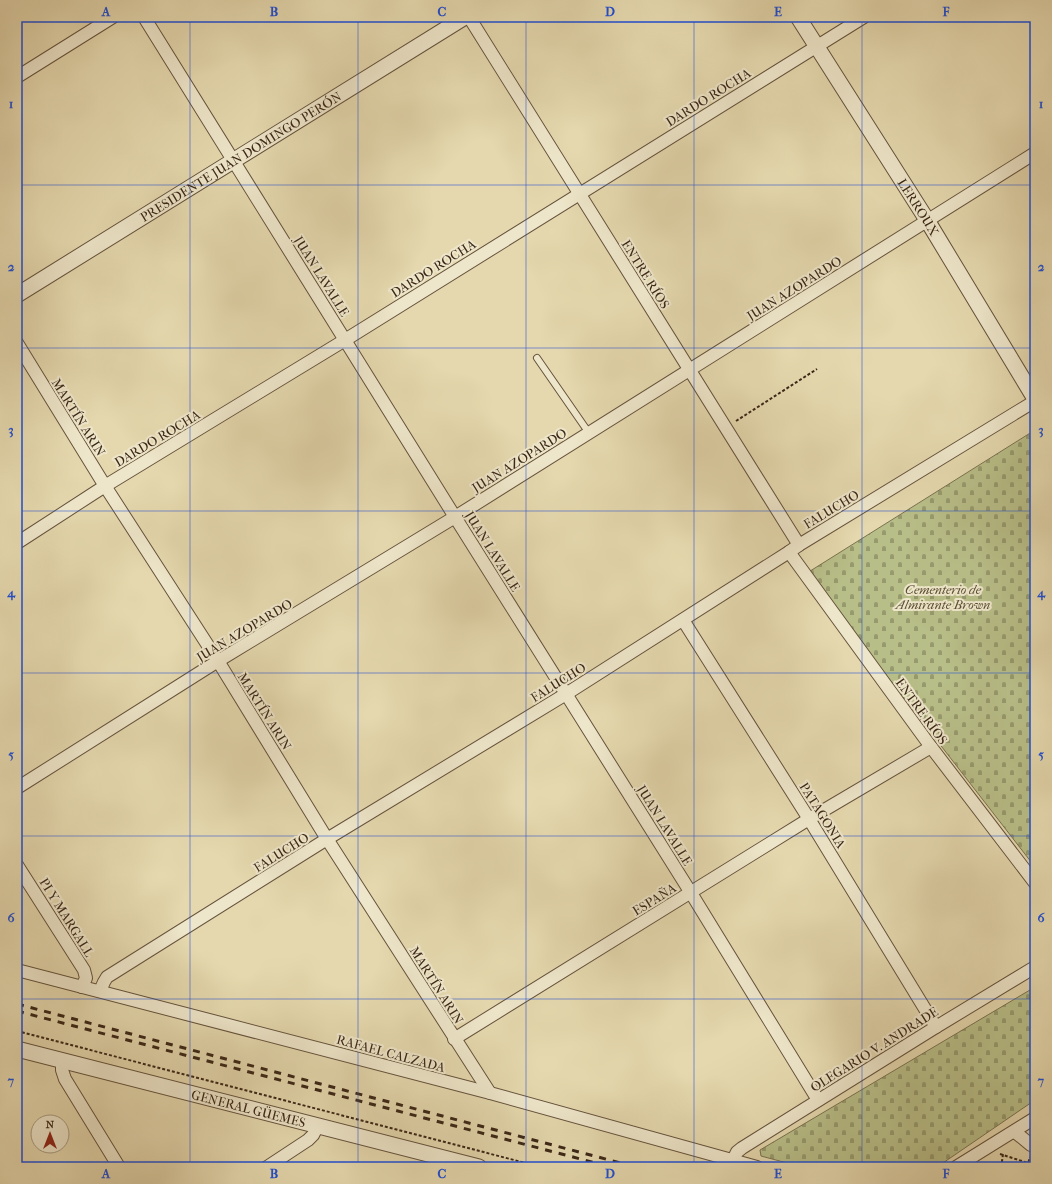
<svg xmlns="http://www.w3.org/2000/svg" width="1052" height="1184" font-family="'IM FELL French Canon',serif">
<defs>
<pattern id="cemetery-stones" width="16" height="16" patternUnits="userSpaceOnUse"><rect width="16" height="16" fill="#b8be88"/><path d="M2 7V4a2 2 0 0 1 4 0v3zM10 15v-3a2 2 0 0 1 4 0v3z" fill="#979a6e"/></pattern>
</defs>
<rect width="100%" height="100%" fill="#e5d8ae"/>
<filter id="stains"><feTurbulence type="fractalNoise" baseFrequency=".005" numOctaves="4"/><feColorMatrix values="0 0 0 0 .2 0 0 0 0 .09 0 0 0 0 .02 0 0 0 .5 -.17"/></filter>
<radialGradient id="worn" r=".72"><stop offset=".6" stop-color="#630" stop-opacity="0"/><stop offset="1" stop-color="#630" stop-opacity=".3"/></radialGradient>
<g fill="url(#cemetery-stones)" stroke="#7a7250">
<polygon points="1035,430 1035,867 807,573"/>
<polygon points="1035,987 1035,1100 937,1167 802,1167 761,1156 760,1150"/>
</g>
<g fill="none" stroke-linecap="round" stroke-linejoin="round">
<g stroke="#66533d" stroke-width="8">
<polyline id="service" points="537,358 589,433"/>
</g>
<g stroke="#66533d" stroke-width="14">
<g id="minor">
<polyline points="144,17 455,517 691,893 818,1100"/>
<polyline points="469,17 799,545"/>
<polyline points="17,77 113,17"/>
<polyline points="17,343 105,486 218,661 327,839 490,1093"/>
<polyline points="17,543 105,486 345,340 864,17"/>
<polyline points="789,552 931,747 1035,883"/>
<polyline points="683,620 809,819 936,1027"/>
<polyline points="17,788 218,661 455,517 1035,153"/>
<polyline points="17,865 84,970 86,978 82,987"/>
<polyline points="17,970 490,1093 757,1167"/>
<polyline points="100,991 104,982 107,977 327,839 566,694 789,552 799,545 1035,401"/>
<polyline points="454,1039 809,819 931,747"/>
<polyline points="62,1060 62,1070 65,1079 119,1167"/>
<polyline points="1015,1132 1031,1145 1035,1146"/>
<polyline points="733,1160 737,1152 742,1148 936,1027 1035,967"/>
<polyline points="267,1167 308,1140 313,1135 318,1125"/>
<polyline points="956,1167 1035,1118"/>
</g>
</g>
<g stroke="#66533d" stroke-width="17">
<g id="tertiary">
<path id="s1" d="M798,17l129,203 108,179"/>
<path id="s2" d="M17,295l448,-278"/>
<path id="s3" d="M17,1049l462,118"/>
</g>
</g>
<g stroke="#3b2717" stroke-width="2" stroke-dasharray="3 2" stroke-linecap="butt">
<polyline points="736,421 817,369"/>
<polyline points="17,1031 541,1167"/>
<polyline points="1000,1154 1031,1164"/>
<polyline points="1002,1167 1002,1161 1003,1154"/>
<polyline points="1027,1167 1030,1157"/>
</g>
<use href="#service" stroke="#eee6ca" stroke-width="6"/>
<use href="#minor" stroke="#eee6ca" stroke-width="12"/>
<use href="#tertiary" stroke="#eee6ca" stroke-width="15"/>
<g stroke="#3b2717" stroke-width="3" stroke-dasharray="7 7" stroke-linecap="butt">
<polyline points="17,1004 636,1167"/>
<polyline points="17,1011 611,1167"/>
</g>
</g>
<path fill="none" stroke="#1d4ed8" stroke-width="1" stroke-opacity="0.55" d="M190,17v1150M358,17v1150M526,17v1150M694,17v1150M862,17v1150M17,185h1018M17,348h1018M17,511h1018M17,673h1018M17,836h1018M17,999h1018"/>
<g text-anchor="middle" stroke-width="4" stroke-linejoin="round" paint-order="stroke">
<g font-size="13" fill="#3b2717" stroke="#eee6ca">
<text transform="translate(708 97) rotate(-32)" y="5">DARDO ROCHA</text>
<text dy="5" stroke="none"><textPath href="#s2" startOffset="263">PRESIDENTE JUAN DOMINGO PERÓN</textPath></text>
<text dy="5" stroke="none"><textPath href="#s1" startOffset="225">LERROUX</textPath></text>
<text transform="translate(433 268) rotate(-32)" y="5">DARDO ROCHA</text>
<text transform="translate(646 274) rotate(58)" y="5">ENTRE RÍOS</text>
<text transform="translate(322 276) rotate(58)" y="5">JUAN LAVALLE</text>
<text transform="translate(794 288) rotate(-32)" y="5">JUAN AZOPARDO</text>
<text transform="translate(79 417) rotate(58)" y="5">MARTÍN ARIN</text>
<text transform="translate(157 438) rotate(-31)" y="5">DARDO ROCHA</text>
<text transform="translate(519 460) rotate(-32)" y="5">JUAN AZOPARDO</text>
<text transform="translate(831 509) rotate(-31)" y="5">FALUCHO</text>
<text transform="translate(493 551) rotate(58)" y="5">JUAN LAVALLE</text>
<text transform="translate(244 630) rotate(-31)" y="5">JUAN AZOPARDO</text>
<text transform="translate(558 682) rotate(-32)" y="5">FALUCHO</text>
<text transform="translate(265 711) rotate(58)" y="5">MARTÍN ARIN</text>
<text transform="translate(922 711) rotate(54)" y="5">ENTRE RÍOS</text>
<text transform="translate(823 815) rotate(58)" y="5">PATAGONIA</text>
<text transform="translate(665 825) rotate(58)" y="5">JUAN LAVALLE</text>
<text transform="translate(281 852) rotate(-32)" y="5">FALUCHO</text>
<text transform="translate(654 899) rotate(-32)" y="5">ESPAÑA</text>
<text transform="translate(67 917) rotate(58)" y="5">PI Y MARGALL</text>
<text transform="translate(437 985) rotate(58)" y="5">MARTÍN ARIN</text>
<text transform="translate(874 1049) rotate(-32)" y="5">OLEGARIO V. ANDRADE</text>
<text transform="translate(391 1053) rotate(15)" y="5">RAFAEL CALZADA</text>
<text dy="5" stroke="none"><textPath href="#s3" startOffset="239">GENERAL GÜEMES</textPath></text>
</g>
<g font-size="13" font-style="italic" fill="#5a4d33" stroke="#eee6ca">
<text x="943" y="594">Cementerio de<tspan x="943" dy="15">Almirante Brown</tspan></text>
</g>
</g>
<rect width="1052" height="1184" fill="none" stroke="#e5d8ae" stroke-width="44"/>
<g transform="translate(50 1134)"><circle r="19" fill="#eee6ca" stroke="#a69a82"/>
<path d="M0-3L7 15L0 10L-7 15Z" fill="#8f2418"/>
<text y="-6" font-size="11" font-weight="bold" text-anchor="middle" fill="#3b2717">N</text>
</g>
<rect x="22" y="22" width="1008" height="1140" fill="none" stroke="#1d4ed8" stroke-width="1.5"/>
<g font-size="13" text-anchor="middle" font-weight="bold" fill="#1d4ed8">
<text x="106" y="16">A</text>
<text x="274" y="16">B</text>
<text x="442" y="16">C</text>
<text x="610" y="16">D</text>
<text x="778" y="16">E</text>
<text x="946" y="16">F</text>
<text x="11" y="108">1</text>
<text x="1041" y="108">1</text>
<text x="11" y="271">2</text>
<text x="1041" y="271">2</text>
<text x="11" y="434">3</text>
<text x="1041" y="434">3</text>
<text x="11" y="597">4</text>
<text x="1041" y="597">4</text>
<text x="11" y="759">5</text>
<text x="1041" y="759">5</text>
<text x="11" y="922">6</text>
<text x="1041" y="922">6</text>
<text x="11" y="1085">7</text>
<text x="1041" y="1085">7</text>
<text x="106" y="1178">A</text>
<text x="274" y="1178">B</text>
<text x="442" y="1178">C</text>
<text x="610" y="1178">D</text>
<text x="778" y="1178">E</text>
<text x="946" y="1178">F</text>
</g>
<rect width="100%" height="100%" filter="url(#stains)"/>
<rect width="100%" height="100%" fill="url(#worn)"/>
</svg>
